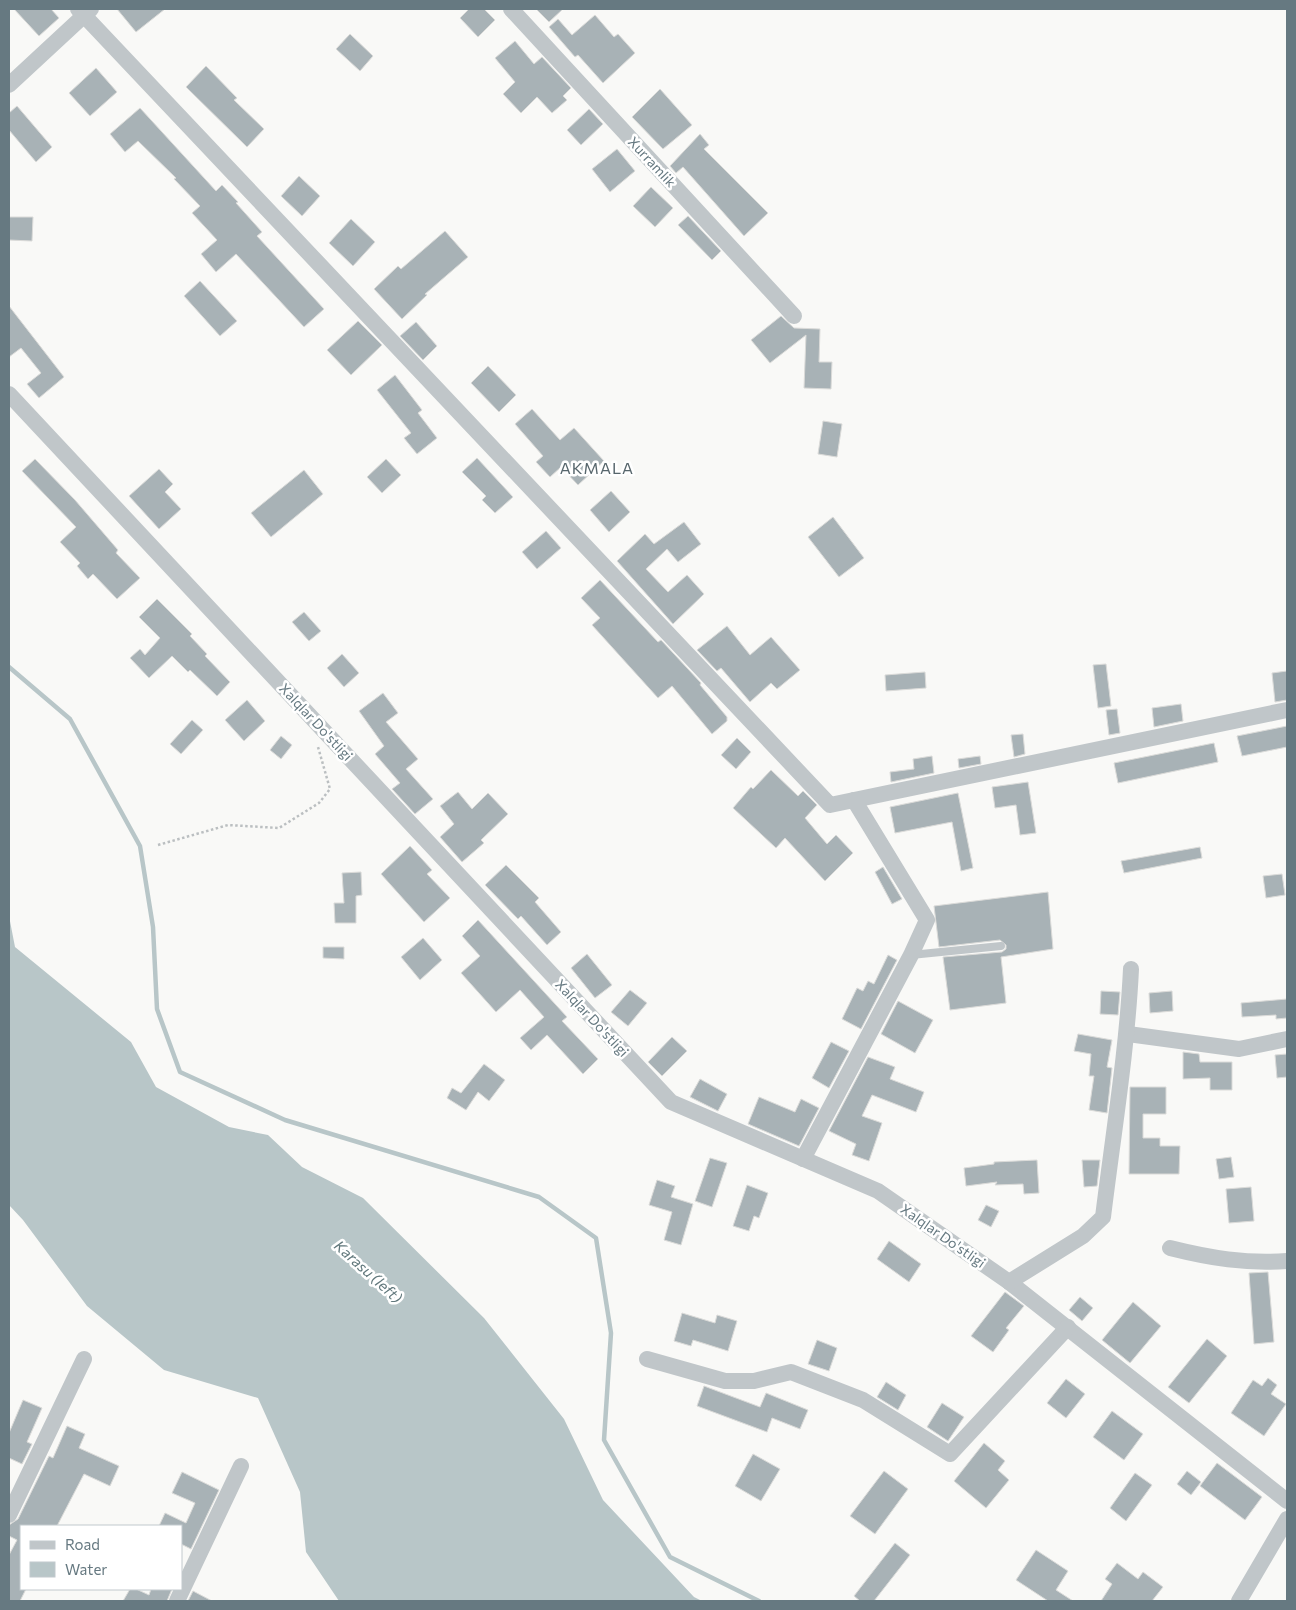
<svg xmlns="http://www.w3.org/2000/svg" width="1296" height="1610" font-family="Commissioner,sans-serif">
<rect width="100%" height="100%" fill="#f9f9f7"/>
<polygon fill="#b8c6c8" points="9,916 15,947 131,1042 156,1087 229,1127 268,1135 302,1167 363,1198 484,1318 564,1419 603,1500 694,1597 702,1601 339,1601 306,1552 300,1492 258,1398 164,1370 87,1306 23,1220 9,1205"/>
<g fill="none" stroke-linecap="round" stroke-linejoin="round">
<polyline stroke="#b8c6c8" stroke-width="4.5" points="9,667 70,719 140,846 153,927 157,1009 180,1072 285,1120 539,1197 596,1238 611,1333 604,1440 670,1557 759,1601"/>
</g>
<g fill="#a8b2b6" stroke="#dbdbd9">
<polygon points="14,9 51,9 59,18 39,36"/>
<polygon points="117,9 165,9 136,32"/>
<polygon points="469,9 484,9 495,20 478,37 460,18"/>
<polygon points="536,9 563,9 549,22"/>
<polygon points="595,15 614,37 618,34 635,53 603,83 578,55 575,57 549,27 558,19 572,35"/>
<polygon points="350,34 373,56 360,71 336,49"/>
<polygon points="515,41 534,64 542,57 571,88 563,96 567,100 552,113 537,97 521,113 503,94 515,82 495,58"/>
<polygon points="206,66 237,98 234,100 264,129 247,147 186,87"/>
<polygon points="96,68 117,92 90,116 69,93"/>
<polygon points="660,89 692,125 663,149 632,117"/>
<polygon points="17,106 52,147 36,162 9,130 9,113"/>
<polygon points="140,108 216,191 222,185 238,202 236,203 262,232 257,236 324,309 304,327 236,254 216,272 201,254 217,240 192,213 200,206 174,179 176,178 138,141 125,152 110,134"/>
<polygon points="589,109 603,124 581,145 567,130"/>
<polygon points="700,134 709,145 704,149 768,213 744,236 683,167 676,173 670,166"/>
<polygon points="617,149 635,171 610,192 592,169"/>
<polygon points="299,176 320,196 302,216 281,196"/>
<polygon points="651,187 673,208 655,227 633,206"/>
<polygon points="688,216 721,251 712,260 678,225"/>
<polygon points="9,217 33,217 32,241 9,240"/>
<polygon points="351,219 375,242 353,266 329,243"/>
<polygon points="445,231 468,257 425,294 427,295 402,319 374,289 398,266 401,269"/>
<polygon points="200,281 237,321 220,336 184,296"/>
<polygon points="9,306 64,377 39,398 27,384 41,373 21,348 9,357"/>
<polygon points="781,316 794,328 820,329 819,362 832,362 831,389 804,388 806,335 770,363 751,340"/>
<polygon points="358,321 382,345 351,375 327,350"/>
<polygon points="416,322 437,346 423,360 400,336"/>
<polygon points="488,366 516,395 499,412 471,383"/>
<polygon points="395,375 422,410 418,413 437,438 417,454 404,438 411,433 377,390"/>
<polygon points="532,409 560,440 574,428 604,461 578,485 561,467 550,477 536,462 543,456 515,424"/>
<polygon points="823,421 842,424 837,457 818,454"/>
<polygon points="477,458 513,497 495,513 482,500 486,496 462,472"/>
<polygon points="35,459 75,500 118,550 116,553 140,578 117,599 93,574 88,579 77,566 80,563 60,542 76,527 22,471"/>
<polygon points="386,459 401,475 382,493 367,477"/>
<polygon points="159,469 173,484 165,492 181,509 159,529 129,496"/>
<polygon points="304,470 323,494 271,537 251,513"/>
<polygon points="611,491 630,512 609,532 590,510"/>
<polygon points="833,517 864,558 839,577 808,537"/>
<polygon points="684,522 701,544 678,562 667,549 646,569 668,592 687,575 704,594 673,624 617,561 645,534 654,544"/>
<polygon points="546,531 561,548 537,569 522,552"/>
<polygon points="600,580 658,642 661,640 701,683 700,685 727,717 727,721 712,734 672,686 658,698 592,625 600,618 581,598"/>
<polygon points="157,599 192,634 190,636 207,654 205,656 230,682 217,696 190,670 188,672 172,656 149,678 130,658 140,649 145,655 160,638 139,617"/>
<polygon points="304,612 321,631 309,641 292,622"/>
<polygon points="727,626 750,655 771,637 800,670 777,689 771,683 750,702 721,668 717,671 697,650"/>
<polygon points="342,654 359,673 344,687 327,668"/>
<polygon points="1106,664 1111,706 1098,708 1093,665"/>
<polygon points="1287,671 1287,700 1275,702 1272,673"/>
<polygon points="925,672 926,688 886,691 885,675"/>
<polygon points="383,693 398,713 386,722 418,759 406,769 433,799 415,814 392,789 400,783 375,754 384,746 359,711"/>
<polygon points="247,700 265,721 244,741 225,720"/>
<polygon points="1181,704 1183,721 1154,727 1152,708"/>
<polygon points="1117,709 1120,733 1109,735 1106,710"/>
<polygon points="192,720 203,730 181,754 170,744"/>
<polygon points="1287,726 1287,747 1242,756 1237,736"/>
<polygon points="1023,734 1025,754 1014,757 1011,735"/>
<polygon points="281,736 292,745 281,759 270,750"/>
<polygon points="737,738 751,752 736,769 721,755"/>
<polygon points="1214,743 1218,762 1118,783 1114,763"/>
<polygon points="932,756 934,773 891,782 890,772 914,769 913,759"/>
<polygon points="980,756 981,764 959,768 958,759"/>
<polygon points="771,770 798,796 803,791 817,805 805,818 827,844 836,835 853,853 825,881 785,838 776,848 733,808 751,787 753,789"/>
<polygon points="1028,782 1036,833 1020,835 1016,805 995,808 992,787"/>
<polygon points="458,792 472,809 488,793 508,814 481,840 484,843 462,862 440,837 454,824 440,806"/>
<polygon points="958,793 973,868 961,871 952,822 895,833 890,807"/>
<polygon points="410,846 432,870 427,874 450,898 424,922 381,874"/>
<polygon points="1200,847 1202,858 1124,873 1121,861"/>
<polygon points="506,865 539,898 535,902 561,932 547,945 521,916 518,919 485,885"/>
<polygon points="883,867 902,899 892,904 875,872"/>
<polygon points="361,872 362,895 356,896 356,923 335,923 334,903 344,903 342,873"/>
<polygon points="1282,874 1285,895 1266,898 1263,876"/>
<polygon points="1048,892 1053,949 1001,957 1006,1003 950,1010 943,957 1002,952 1006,949 1006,945 1000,940 939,947 934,906"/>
<polygon points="478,920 567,1017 562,1021 598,1059 583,1074 547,1035 531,1050 520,1038 544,1017 520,990 496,1012 461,973 480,956 462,936"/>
<polygon points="423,938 442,960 420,980 401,957"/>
<polygon points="323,947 344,947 344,959 323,958"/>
<polygon points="587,954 612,985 595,998 571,968"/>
<polygon points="888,955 897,960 861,1029 842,1019 857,988 863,991 868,981 874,984"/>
<polygon points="630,990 647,1003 628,1026 611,1012"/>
<polygon points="1101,991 1120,992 1118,1015 1100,1014"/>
<polygon points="1172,991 1173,1011 1150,1013 1149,993"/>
<polygon points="1287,999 1287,1018 1276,1019 1276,1015 1242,1017 1241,1003"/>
<polygon points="898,1001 933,1020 915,1053 881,1034"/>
<polygon points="1078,1034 1112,1040 1107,1067 1112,1068 1107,1113 1089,1110 1094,1076 1089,1076 1091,1054 1074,1051"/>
<polygon points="672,1037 687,1051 662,1076 648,1062"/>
<polygon points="831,1042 849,1051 829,1088 812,1078"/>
<polygon points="1183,1052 1199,1054 1200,1062 1232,1062 1232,1090 1210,1090 1210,1078 1183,1079"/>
<polygon points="1287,1054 1287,1077 1277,1078 1275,1055"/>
<polygon points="868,1057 895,1067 890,1079 924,1092 916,1112 872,1095 862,1116 882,1123 869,1161 852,1155 856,1144 829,1131"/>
<polygon points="484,1064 505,1080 489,1101 478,1092 466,1110 447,1098 452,1088 461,1093"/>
<polygon points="700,1079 727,1094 718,1111 690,1097"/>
<polygon points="1130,1087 1166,1087 1166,1114 1143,1114 1143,1138 1160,1138 1160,1146 1180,1146 1179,1174 1129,1174"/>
<polygon points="759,1097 795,1112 801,1099 819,1108 799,1146 748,1124"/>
<polygon points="1231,1157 1234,1177 1219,1179 1216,1159"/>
<polygon points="710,1158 727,1163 712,1207 695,1201"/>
<polygon points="1037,1160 1039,1193 1024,1194 1023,1184 995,1185 997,1182 966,1186 964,1168 994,1164 994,1162"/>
<polygon points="1082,1160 1100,1160 1097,1186 1084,1187"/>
<polygon points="657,1180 675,1186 671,1197 693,1204 681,1245 664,1240 672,1212 649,1205"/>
<polygon points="747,1185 768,1193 759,1218 754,1216 749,1231 733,1226"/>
<polygon points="1251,1187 1254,1221 1229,1223 1226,1189"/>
<polygon points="986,1205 999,1211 991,1227 978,1220"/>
<polygon points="889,1241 921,1264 909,1282 877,1259"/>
<polygon points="1268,1272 1274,1342 1254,1344 1249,1273"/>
<polygon points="1005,1292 1024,1306 1006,1328 1009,1330 993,1352 971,1336"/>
<polygon points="1080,1297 1093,1308 1082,1321 1069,1310"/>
<polygon points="1133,1302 1161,1326 1130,1363 1102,1340"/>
<polygon points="682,1313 715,1323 717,1315 737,1321 728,1351 693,1340 691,1346 674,1341"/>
<polygon points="1207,1339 1227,1356 1189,1403 1168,1387"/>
<polygon points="817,1340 837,1348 829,1371 808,1364"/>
<polygon points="1268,1378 1277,1385 1271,1394 1286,1404 1264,1436 1231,1413 1253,1380 1262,1386"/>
<polygon points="1066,1379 1085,1394 1066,1418 1047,1403"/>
<polygon points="886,1382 906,1395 898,1410 877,1397"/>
<polygon points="704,1386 760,1407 766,1393 808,1410 800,1429 772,1418 767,1432 697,1406"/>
<polygon points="23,1400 42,1408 27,1442 32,1444 22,1464 9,1458 9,1433"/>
<polygon points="942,1403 964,1417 948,1441 927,1427"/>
<polygon points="1112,1411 1143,1434 1124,1460 1093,1437"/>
<polygon points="67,1426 85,1434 79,1448 119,1466 110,1486 84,1474 57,1526 21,1526 21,1589 26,1589 20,1601 9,1601 9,1555 17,1540 9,1536 9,1525 18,1519 49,1456 53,1458"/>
<polygon points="984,1443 1005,1461 998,1470 1009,1480 986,1508 954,1481"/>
<polygon points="753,1454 780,1469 761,1501 735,1486"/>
<polygon points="1217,1463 1262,1497 1245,1520 1200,1486"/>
<polygon points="884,1471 908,1489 875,1534 850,1516"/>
<polygon points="1187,1471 1201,1482 1191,1495 1177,1484"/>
<polygon points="182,1472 219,1490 191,1549 181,1544 181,1526 159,1526 165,1513 186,1523 195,1503 172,1493"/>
<polygon points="1135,1473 1152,1485 1126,1521 1110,1508"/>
<polygon points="895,1543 910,1555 874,1601 860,1601 854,1596"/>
<polygon points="1036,1550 1068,1571 1056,1590 1073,1601 1048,1601 1016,1580"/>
<polygon points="1117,1563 1138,1579 1143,1572 1163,1587 1152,1601 1101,1601 1112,1584 1105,1579"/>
<polygon points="130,1589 136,1589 149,1595 151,1589 172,1589 167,1601 123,1601"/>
<polygon points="193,1591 212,1601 188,1601"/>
</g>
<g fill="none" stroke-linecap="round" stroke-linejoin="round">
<polyline stroke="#bbbfc1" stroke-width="2.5" stroke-dasharray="2.5 2.5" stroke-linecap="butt" points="158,845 228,825 279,828 319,803 330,789 318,747"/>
<polyline stroke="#c0c6c9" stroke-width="8" points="911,955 1001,946"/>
<g stroke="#c0c6c9" stroke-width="16">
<polyline points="78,9 830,805 1287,710"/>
<polyline points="511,9 794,316"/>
<polyline points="9,85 91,9"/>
<polyline points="9,394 671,1102 878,1191 1009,1282 1287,1501"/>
<polyline points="1128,1034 1239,1049 1287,1039"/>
<polyline points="803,1159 911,955 927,920 854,800"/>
<path d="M1170,1248c40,10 76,16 117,13"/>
<path d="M1009,1282l74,-46 20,-19c10,-82 24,-165 28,-248"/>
<polyline points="647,1359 725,1381 754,1381 791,1372 863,1400 950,1454 1068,1327"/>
<polyline points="9,1515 84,1359"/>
<polyline points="177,1601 241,1466"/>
<polyline points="1239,1601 1287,1519"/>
</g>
</g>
<g text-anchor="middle" stroke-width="5" stroke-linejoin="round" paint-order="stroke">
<g font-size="14" fill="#667981" stroke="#fff">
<text transform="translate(652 162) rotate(47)" y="5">Xurramlik</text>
<text transform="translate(316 722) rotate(47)" y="5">Xalqlar Do'stligi</text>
<text transform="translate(592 1018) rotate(47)" y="5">Xalqlar Do'stligi</text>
<text transform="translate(943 1236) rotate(35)" y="5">Xalqlar Do'stligi</text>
</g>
<g font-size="15" font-style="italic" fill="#60777b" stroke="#fff">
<text transform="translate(368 1272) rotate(42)" y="5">Karasu (left)</text>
</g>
<g font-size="16" letter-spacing="1" fill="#57666c" stroke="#fff">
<text x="597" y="474">AKMALA</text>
</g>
</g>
<rect width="1296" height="1610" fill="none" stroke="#667981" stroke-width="20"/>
<rect x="20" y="1525" width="162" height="65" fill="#ffffff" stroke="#c2c9cd"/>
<rect x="30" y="1541" width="25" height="8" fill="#c0c6c9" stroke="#c2c9cd"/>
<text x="65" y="1550" font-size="15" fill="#667981">Road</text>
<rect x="30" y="1562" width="25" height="15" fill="#b8c6c8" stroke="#c2c9cd"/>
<text x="65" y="1575" font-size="15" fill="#667981">Water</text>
</svg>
